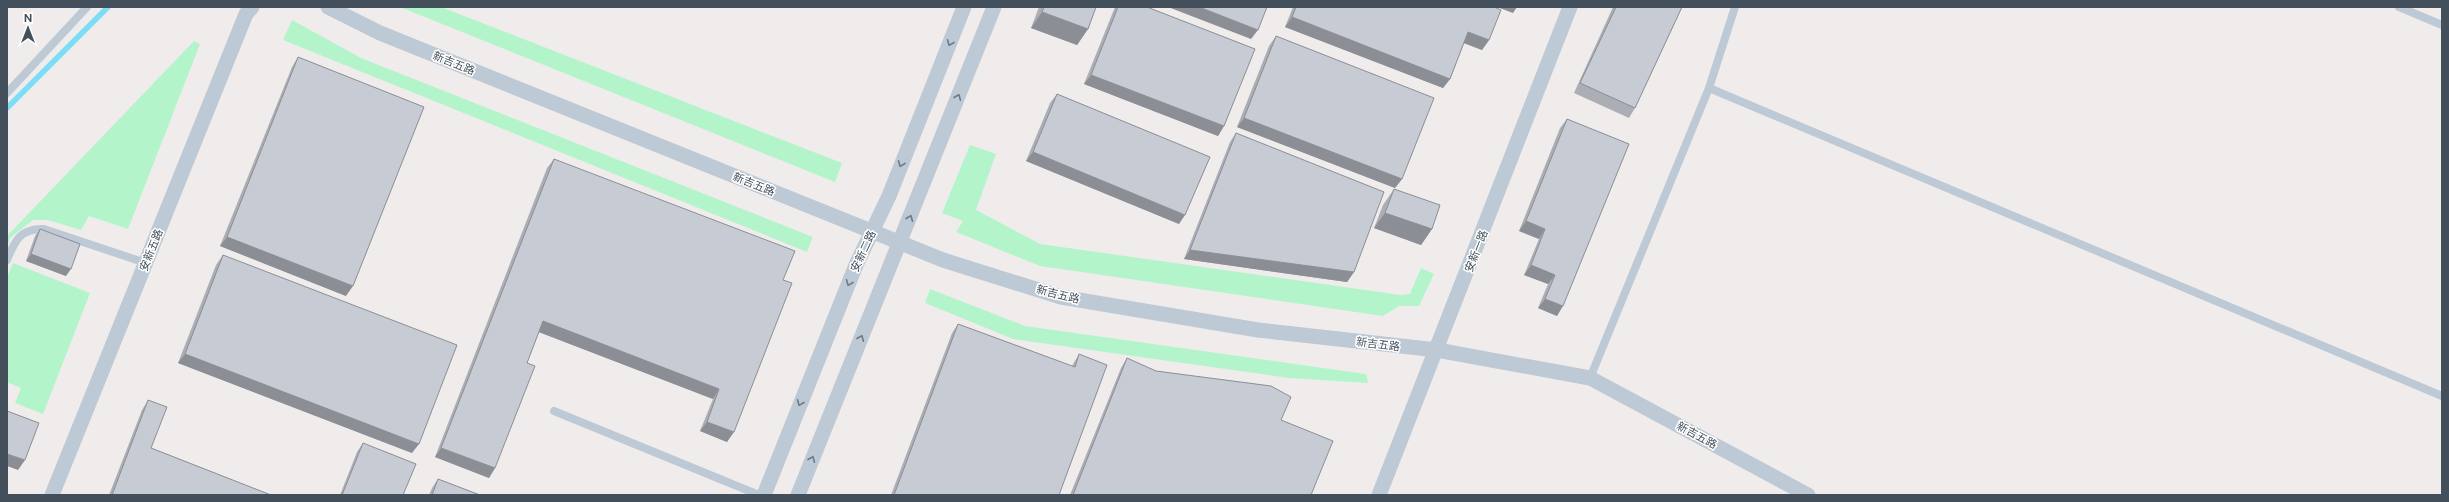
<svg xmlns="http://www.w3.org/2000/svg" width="2449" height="502" font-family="'Public Sans','Noto Sans TC',sans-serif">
<rect width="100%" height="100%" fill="#f0ecec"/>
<g fill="#b4f4cb">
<polygon points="400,7 441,7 842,163 835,182"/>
<polygon points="292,20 361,58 813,237 807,252 283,40"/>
<polygon points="194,41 200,44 128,229 89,216 81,230 48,220 33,220 10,238 7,246 7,236"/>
<polygon points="970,145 996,154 976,210 1040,244 1401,295 1410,294 1421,268 1434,274 1419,306 1399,306 1383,316 1040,266 956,232 963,221 942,213"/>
<polygon points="13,263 90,293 43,414 15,403 21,388 7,382 7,278"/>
<polygon points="930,289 1025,326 1366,374 1368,383 1289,378 1013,339 925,303"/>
</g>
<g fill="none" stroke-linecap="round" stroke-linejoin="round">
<polyline stroke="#7bdef6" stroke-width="5.5" points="7,108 108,7"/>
<g stroke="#bdc9d4" stroke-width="8">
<polyline points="2399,7 2442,25"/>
<polyline points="1709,88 2442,396"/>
<polyline points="7,93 87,7"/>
<path d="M7,260c8,-20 14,-32 37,-31l102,34"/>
<polyline points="1590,378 1709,88 1735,7"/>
<polyline points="554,411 759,495"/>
</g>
<g stroke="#bdc9d4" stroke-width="15">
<polyline points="328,7 380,33 943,260 1061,297 1258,330 1437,350 1590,378 1808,495"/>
<polyline points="52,495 246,14 252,7"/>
<polyline points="764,495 856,265 889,196 964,7"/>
<polyline points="798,495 994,7"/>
<polyline points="1379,495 1570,7"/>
</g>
</g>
<g fill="#abafb5">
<polygon points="1039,7 1096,7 1088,29 1077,45 1031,28"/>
<polygon points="1115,7 1147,7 1224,126 1218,136 1084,84"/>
<polygon points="1293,7 1494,7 1489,40 1482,50 1464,43 1450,79 1443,88 1285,27"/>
<polygon points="1613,7 1682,7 1635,108 1629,118 1574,93"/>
<polygon points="1276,36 1402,179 1395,188 1237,127 1269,46"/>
<polygon points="298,57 346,296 220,246 292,67"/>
<polygon points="1057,94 1179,224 1026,161 1050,103"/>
<polygon points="1567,119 1557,316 1538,308 1548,284 1524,275 1539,239 1519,231 1560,128"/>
<polygon points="1236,133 1354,272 1347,282 1184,259 1230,142"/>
<polygon points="554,159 783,280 727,442 700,431 713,399 539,332 527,363 495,468 489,478 435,457 547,168"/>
<polygon points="1394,189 1432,229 1421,245 1374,228 1383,205"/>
<polygon points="40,229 66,276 26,261 35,236"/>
<polygon points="223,255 412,453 178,363 216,265"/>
<polygon points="958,324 1072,366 1079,354 1059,495 891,495 952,333"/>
<polygon points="1127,358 1156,371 1281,420 1311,495 1070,495 1121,368"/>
<polygon points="148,400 151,448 270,495 109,495 142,410"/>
<polygon points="363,443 403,495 340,495 357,452"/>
<polygon points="438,479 480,495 429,495 432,488"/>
</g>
<g fill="#8b8e94">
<polygon points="1168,7 1199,7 1258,30 1251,39"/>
<polygon points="1497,7 1517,7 1513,13"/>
<polygon points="1042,12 1088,29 1077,45 1031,28"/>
<polygon points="1292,17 1450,79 1443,88 1285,27"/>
<polygon points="1468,32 1489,40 1482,50 1461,42"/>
<polygon points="1091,75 1224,126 1218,136 1084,84"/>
<polygon points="1244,118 1402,179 1395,188 1237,127"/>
<polygon points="1033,152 1185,215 1179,224 1026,161"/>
<polygon points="1385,213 1432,229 1421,245 1374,228"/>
<polygon points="1526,221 1545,229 1539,239 1519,231"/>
<polygon points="227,237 353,286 346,296 220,246"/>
<polygon points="1190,250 1354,272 1347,282 1184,259"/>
<polygon points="31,254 71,269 66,276 26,261"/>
<polygon points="1531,265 1555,275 1548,284 1524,275"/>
<polygon points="1545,299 1563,306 1557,316 1538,308"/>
<polygon points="543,321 719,389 713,399 536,331"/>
<polygon points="185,354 419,444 412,453 178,363"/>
<polygon points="707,422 734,432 727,442 700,431"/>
<polygon points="441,448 495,468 489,478 435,457"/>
<polygon points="7,454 25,460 18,470 7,466"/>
</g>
<g fill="#c7cbd3" stroke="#8b8e94">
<polygon points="1044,7 1096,7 1088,29 1042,12"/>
<polygon points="1118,7 1147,7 1255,49 1224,126 1091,75"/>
<polygon points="1199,7 1267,7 1258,30"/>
<polygon points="1296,7 1494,7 1501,10 1489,40 1468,32 1450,79 1292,17"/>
<polygon points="1616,7 1682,7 1635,108 1580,83"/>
<polygon points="1276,36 1434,98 1402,179 1244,118"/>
<polygon points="298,57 424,107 353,286 227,237"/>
<polygon points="1057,94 1210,157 1185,215 1033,152"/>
<polygon points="1567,119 1629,144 1563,306 1545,299 1555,275 1531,265 1545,229 1526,221"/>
<polygon points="1236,133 1384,192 1354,272 1190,250"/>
<polygon points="554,159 795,251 783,280 792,283 734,432 707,422 719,389 543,321 527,363 535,366 495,468 441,448"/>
<polygon points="1394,189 1440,205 1432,229 1385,213"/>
<polygon points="40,229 80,244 71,269 31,254"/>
<polygon points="223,255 457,345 419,444 185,354"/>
<polygon points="958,324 1075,367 1079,354 1107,365 1059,495 894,495"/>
<polygon points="1127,358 1156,371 1271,386 1291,397 1281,420 1333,441 1311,495 1073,495"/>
<polygon points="148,400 167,407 151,448 271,495 112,495"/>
<polygon points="7,411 39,423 25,460 7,454"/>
<polygon points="363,443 416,464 403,495 342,495"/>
<polygon points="438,479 480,495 432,495"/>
</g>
<defs><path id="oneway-chevron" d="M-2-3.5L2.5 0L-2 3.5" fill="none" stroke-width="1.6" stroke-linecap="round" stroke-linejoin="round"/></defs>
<g stroke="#6e7a86">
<use href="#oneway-chevron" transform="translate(950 43) rotate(112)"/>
<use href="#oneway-chevron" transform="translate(958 97) rotate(-68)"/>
<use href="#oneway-chevron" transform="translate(901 164) rotate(112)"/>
<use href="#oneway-chevron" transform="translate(910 218) rotate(-68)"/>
<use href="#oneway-chevron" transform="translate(849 283) rotate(112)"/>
<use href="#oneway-chevron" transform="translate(861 338) rotate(-68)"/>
<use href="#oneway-chevron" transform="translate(800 403) rotate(112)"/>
<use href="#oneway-chevron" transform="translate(812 459) rotate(-68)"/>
</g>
<g text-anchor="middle" stroke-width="3" stroke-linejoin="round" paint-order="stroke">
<g font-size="11" fill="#43505c" stroke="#fff">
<text transform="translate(454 63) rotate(22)" y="4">新吉五路</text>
<text transform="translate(754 184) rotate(22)" y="4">新吉五路</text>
<text transform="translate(151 250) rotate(-68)" y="4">安新五路</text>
<text transform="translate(863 251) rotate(-65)" y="4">安新二路</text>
<text transform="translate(1476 251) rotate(-69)" y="4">安新一路</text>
<text transform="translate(1058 294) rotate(14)" y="4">新吉五路</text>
<text transform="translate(1378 344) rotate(7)" y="4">新吉五路</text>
<text transform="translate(1697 435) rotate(28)" y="4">新吉五路</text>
</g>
</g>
<rect width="2449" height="502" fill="none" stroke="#43505c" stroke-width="16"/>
<g transform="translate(28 28)" stroke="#ffffff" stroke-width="3" paint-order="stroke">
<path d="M0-3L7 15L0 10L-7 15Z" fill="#43505c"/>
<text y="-6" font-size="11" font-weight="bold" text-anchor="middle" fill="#43505c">N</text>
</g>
</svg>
